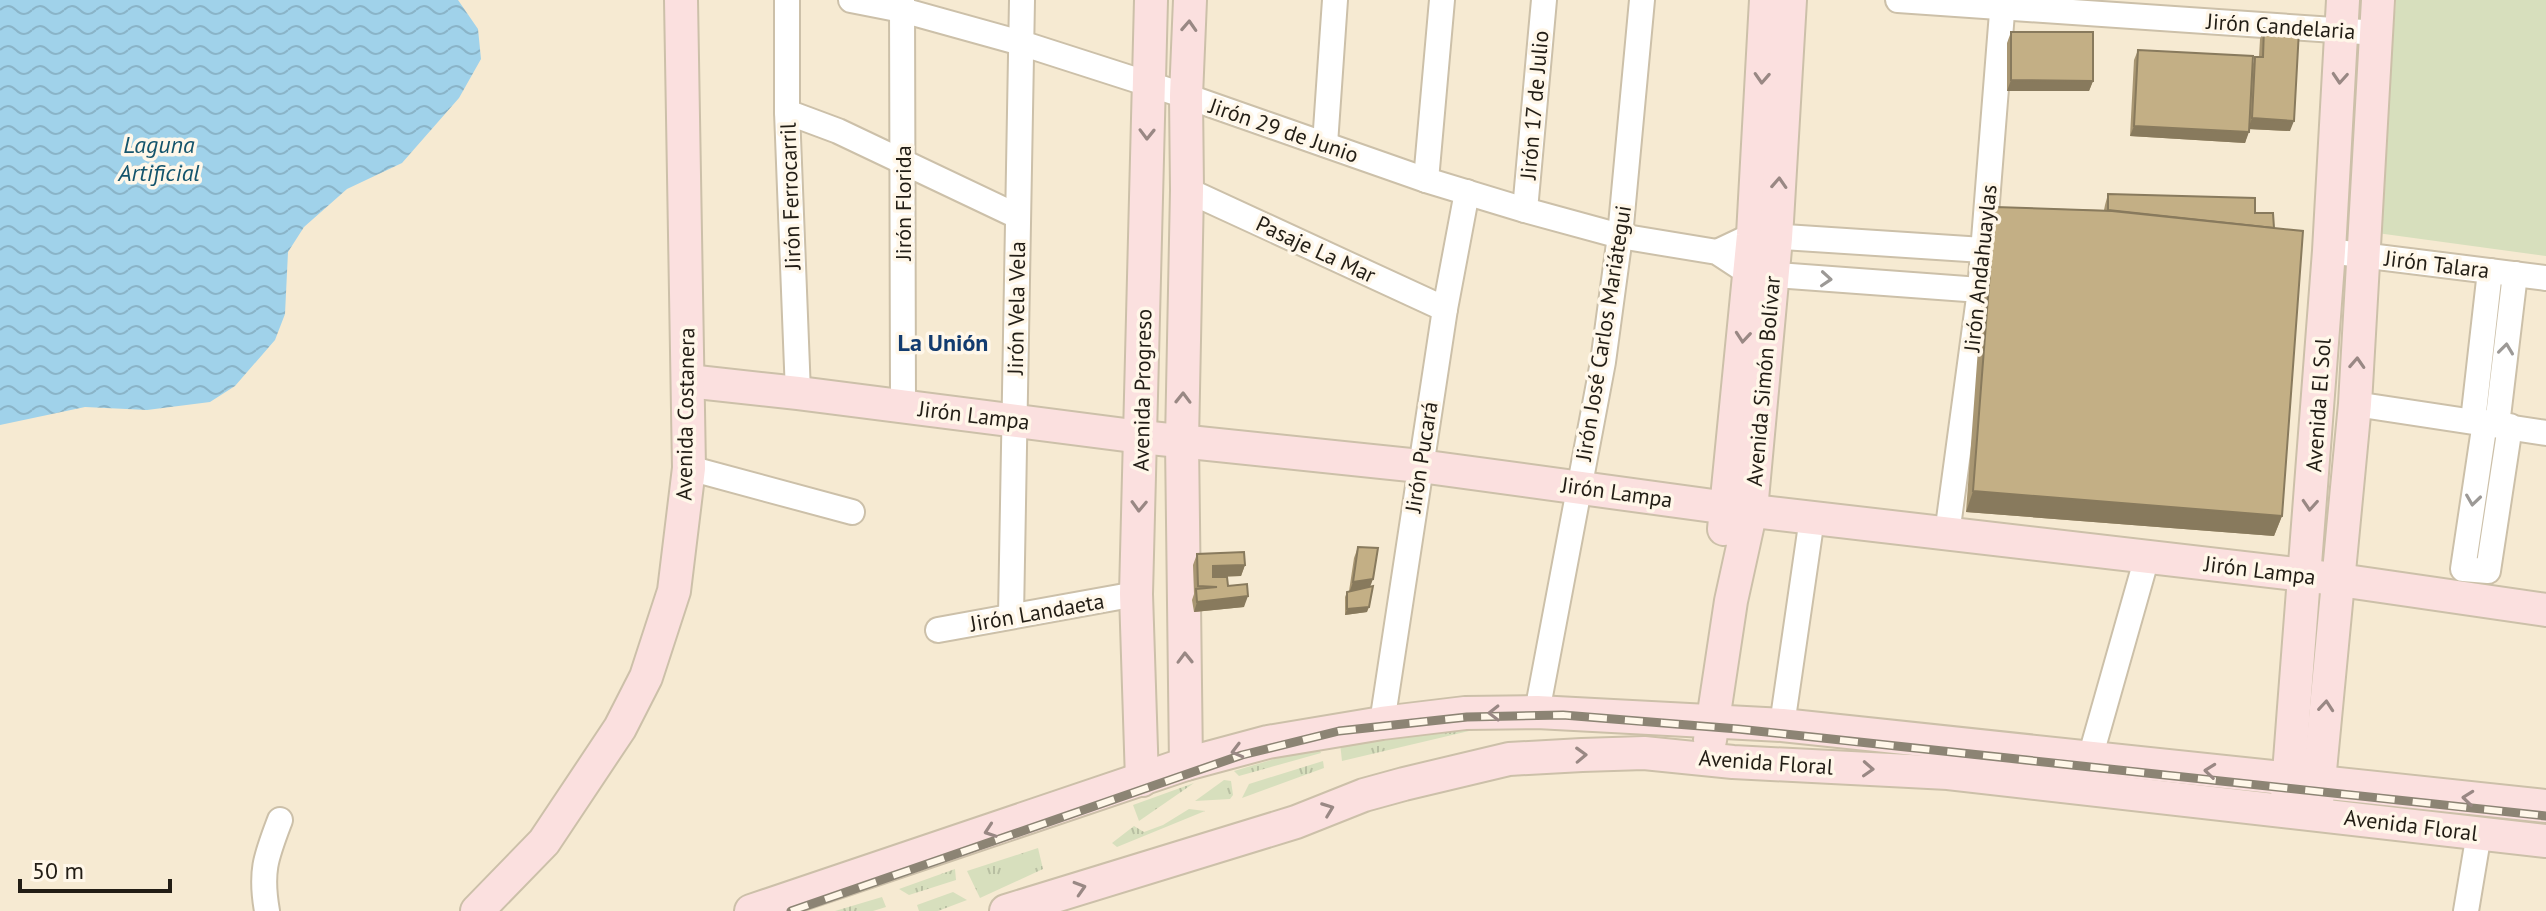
<svg xmlns="http://www.w3.org/2000/svg" width="2546" height="911" font-family="'PT Sans',sans-serif">
<defs>
<pattern id="grass-tufts" width="24" height="20" patternUnits="userSpaceOnUse" patternTransform="scale(2)"><rect width="24" height="20" fill="#d7dfbd"/><path d="M3 7l-1-3M5 7V3M7 7l1-3M15 17l-1-3M17 17v-4M19 17l1-3" fill="none" stroke="#b8bfa2"/></pattern>
<pattern id="water-waves" width="16" height="10" patternUnits="userSpaceOnUse" patternTransform="scale(2)"><rect width="16" height="10" fill="#a0d2ea"/><path d="M0 5q4-4 8 0t8 0" fill="none" stroke="#8ab4c8"/></pattern>
</defs>
<rect width="100%" height="100%" fill="#f6ead2"/>
<g fill="url(#grass-tufts)">
<polygon points="1486,727 1342,761 1340,743"/>
<polygon points="1318,746 1321,753 1239,776 1234,771"/>
<polygon points="1323,761 1324,768 1242,798 1249,784"/>
<polygon points="1224,780 1231,781 1233,795 1230,799 1195,801"/>
<polygon points="1194,783 1139,821 1133,805"/>
<polygon points="1189,809 1205,811 1117,847 1112,843 1134,826 1144,832 1163,825"/>
<polygon points="1038,848 1043,869 980,898 967,871"/>
<polygon points="955,869 956,880 909,895 899,889"/>
<polygon points="953,892 967,900 938,911 919,911 917,905"/>
<polygon points="882,897 886,907 873,911 835,911"/>
</g>
<polygon fill="#d7dfbd" points="2396,0 2546,0 2546,256 2377,233"/>
<polygon fill="url(#water-waves)" points="0,0 458,0 478,29 481,59 459,98 402,163 347,189 304,227 288,252 285,314 275,340 235,386 210,402 147,410 85,407 0,425"/>
<g fill="none" stroke-linecap="round" stroke-linejoin="round">
<g stroke="#ccc0a9" stroke-width="28">
<g id="street">
<polyline points="787,0 787,112 798,393"/>
<polyline points="851,0 902,10 1021,43 1186,96 1426,180 1525,210 1620,236 1717,252 1749,273 1980,290"/>
<polyline points="902,0 903,406"/>
<polyline points="1898,0 2378,33"/>
<polyline points="787,112 838,131 1017,216"/>
<polyline points="1325,144 1335,0"/>
<polyline points="1426,180 1442,0"/>
<polyline points="1187,190 1445,309"/>
<polyline points="1525,210 1544,0"/>
<polyline points="2329,251 2546,278"/>
<polyline points="1717,252 1753,235 1983,250"/>
<polyline points="2355,404 2546,433"/>
<polyline points="2473,421 2490,271"/>
<polyline points="2485,422 2463,569 2488,571 2510,426"/>
<polyline points="2497,425 2515,274"/>
<polyline points="689,468 852,512"/>
<polyline points="1947,534 1980,290 2003,0"/>
<polyline points="1011,616 1022,0"/>
<polyline points="938,630 1136,594"/>
<polyline points="1537,712 1603,362 1620,236 1642,0"/>
<polyline points="1382,723 1445,309 1467,192"/>
<polyline points="1782,725 1812,518"/>
<polyline points="2090,758 2147,557"/>
<path d="M267,911c-7,-40 -1,-54 13,-91"/>
<polyline points="2466,911 2479,833"/>
</g>
</g>
<g stroke="#ccc0a9" stroke-width="36">
<g id="secondary">
<polyline points="688,381 798,393 1141,437 1420,466 1728,508 2305,575 2546,610"/>
<polyline points="1724,529 1753,235 1766,0"/>
<polyline points="1710,740 1731,601 1751,510 1776,238 1790,0"/>
<polyline points="1186,764 1182,441 1187,190 1186,96 1190,0"/>
<polyline points="1142,780 1136,594 1151,0"/>
<polyline points="2287,799 2329,251 2343,0"/>
<polyline points="2317,802 2355,404 2378,0"/>
<polyline points="477,911 544,842 620,728 646,677 674,591 689,468 681,0"/>
<polyline points="751,911 1186,764 1268,742 1382,723 1465,713 1537,712 1782,725 2546,806"/>
<polyline points="1006,911 1296,822 1364,795 1404,784 1509,759 1582,755 1644,753 1733,762 1948,773 2546,841"/>
</g>
</g>
<use href="#street" stroke="#fff" stroke-width="24"/>
<use href="#secondary" stroke="#fbe0df" stroke-width="32"/>
<g stroke="#8c8474" stroke-width="9">
<polyline id="rail" points="791,911 1242,755 1339,731 1467,717 1563,715 1738,729 2546,816"/>
</g>
<use href="#rail" stroke="#fff7e9" stroke-width="6" stroke-dasharray="18" stroke-linecap="butt"/>
</g>
<g fill="#a89672">
<polygon points="2264,28 2290,131 2249,129 2245,143 2130,136 2134,60 2138,50 2253,64 2255,57 2259,57 2260,39"/>
<polygon points="2011,32 2093,81 2089,91 2007,91 2007,43"/>
<polygon points="2108,194 2255,213 2282,516 2274,536 1966,512 1987,227 1995,207 2104,210 2105,205"/>
<polygon points="1358,547 1370,587 1367,612 1345,615 1345,597 1347,592 1349,591 1354,558"/>
<polygon points="1197,554 1245,565 1241,576 1213,577 1228,586 1244,607 1194,612 1192,600 1194,594 1193,565"/>
</g>
<g fill="#887a5d">
<polygon points="2011,80 2093,81 2089,91 2007,91"/>
<polygon points="2252,118 2294,121 2290,131 2248,129"/>
<polygon points="2134,126 2249,132 2245,143 2130,136"/>
<polygon points="1973,491 2282,516 2274,536 1966,512"/>
<polygon points="1245,565 1241,576 1209,577 1213,566"/>
<polygon points="1373,579 1369,590 1349,593 1353,582"/>
<polygon points="1248,596 1244,607 1194,612 1197,602"/>
<polygon points="1369,607 1367,612 1345,615 1347,609"/>
</g>
<g fill="#c3af85" stroke="#887a5d" stroke-width="2">
<polygon points="2264,28 2299,30 2294,121 2252,118 2255,57 2263,57"/>
<polygon points="2011,32 2093,32 2093,81 2011,80"/>
<polygon points="2138,50 2253,56 2249,132 2134,126"/>
<polygon points="2108,194 2255,198 2255,213 2273,213 2274,228 2108,210"/>
<polygon points="1995,207 2112,211 2303,231 2282,516 1973,491"/>
<polygon points="1358,547 1378,548 1373,579 1353,582"/>
<polygon points="1244,552 1245,565 1213,566 1213,577 1227,577 1228,586 1247,584 1248,596 1197,602 1196,589 1217,587 1198,586 1197,554"/>
<polygon points="1373,586 1369,607 1347,609 1347,592"/>
</g>
<defs><path id="oneway-chevron" d="M-2-3.5L2.5 0L-2 3.5" fill="none" stroke-width="1.6" stroke-linecap="round" stroke-linejoin="round" transform="scale(2)"/></defs>
<g stroke="#998884">
<use href="#oneway-chevron" transform="translate(1189 26) rotate(-87)"/>
<use href="#oneway-chevron" transform="translate(1762 78) rotate(93)"/>
<use href="#oneway-chevron" transform="translate(2340 78) rotate(94)"/>
<use href="#oneway-chevron" transform="translate(1147 134) rotate(91)"/>
<use href="#oneway-chevron" transform="translate(1779 183) rotate(-87)"/>
<use href="#oneway-chevron" transform="translate(1743 337) rotate(95)"/>
<use href="#oneway-chevron" transform="translate(2357 363) rotate(-87)"/>
<use href="#oneway-chevron" transform="translate(1183 398) rotate(-89)"/>
<use href="#oneway-chevron" transform="translate(2310 505) rotate(94)"/>
<use href="#oneway-chevron" transform="translate(1139 506) rotate(92)"/>
<use href="#oneway-chevron" transform="translate(1185 658) rotate(-91)"/>
<use href="#oneway-chevron" transform="translate(2326 706) rotate(-85)"/>
<use href="#oneway-chevron" transform="translate(1494 713) rotate(179)"/>
<use href="#oneway-chevron" transform="translate(1237 751) rotate(165)"/>
<use href="#oneway-chevron" transform="translate(1581 755) rotate(-2)"/>
<use href="#oneway-chevron" transform="translate(1868 769) rotate(3)"/>
<use href="#oneway-chevron" transform="translate(2210 771) rotate(-174)"/>
<use href="#oneway-chevron" transform="translate(2468 798) rotate(-174)"/>
<use href="#oneway-chevron" transform="translate(1328 809) rotate(-21)"/>
<use href="#oneway-chevron" transform="translate(990 831) rotate(161)"/>
<use href="#oneway-chevron" transform="translate(1080 888) rotate(-17)"/>
</g>
<g stroke="#9c9996">
<use href="#oneway-chevron" transform="translate(1826 279) rotate(4)"/>
<use href="#oneway-chevron" transform="translate(2506 349) rotate(-83)"/>
<use href="#oneway-chevron" transform="translate(2473 500) rotate(98)"/>
</g>
<g text-anchor="middle" stroke-width="7" stroke-linejoin="round" paint-order="stroke">
<g font-size="22" fill="#221d15" stroke="#fff7e9">
<text transform="translate(2281 26) rotate(4)" y="8">Jirón Candelaria</text>
<text transform="translate(1534 105) rotate(-85)" y="8">Jirón 17 de Julio</text>
<text transform="translate(1284 130) rotate(19)" y="8">Jirón 29 de Junio</text>
<text transform="translate(790 196) rotate(-92)" y="8">Jirón Ferrocarril</text>
<text transform="translate(903 203) rotate(-90)" y="8">Jirón Florida</text>
<text transform="translate(1316 249) rotate(25)" y="8">Pasaje La Mar</text>
<text transform="translate(2437 264) rotate(7)" y="8">Jirón Talara</text>
<text transform="translate(1980 268) rotate(-84)" y="8">Jirón Andahuaylas</text>
<text transform="translate(1016 308) rotate(-89)" y="8">Jirón Vela Vela</text>
<text transform="translate(1603 333) rotate(-81)" y="8">Jirón José Carlos Mariátegui</text>
<text transform="translate(1763 381) rotate(-85)" y="8">Avenida Simón Bolívar</text>
<text transform="translate(1142 390) rotate(-89)" y="8">Avenida Progreso</text>
<text transform="translate(2318 405) rotate(-86)" y="8">Avenida El Sol</text>
<text transform="translate(685 414) rotate(-89)" y="8">Avenida Costanera</text>
<text transform="translate(974 415) rotate(7)" y="8">Jirón Lampa</text>
<text transform="translate(1421 457) rotate(-81)" y="8">Jirón Pucará</text>
<text transform="translate(1617 492) rotate(8)" y="8">Jirón Lampa</text>
<text transform="translate(2260 570) rotate(7)" y="8">Jirón Lampa</text>
<text transform="translate(1037 612) rotate(-10)" y="8">Jirón Landaeta</text>
<text transform="translate(1766 762) rotate(4)" y="8">Avenida Floral</text>
<text transform="translate(2411 825) rotate(7)" y="8">Avenida Floral</text>
</g>
<g font-size="24" font-style="italic" fill="#14546c" stroke="#fff7e9">
<text x="159" y="153">Laguna<tspan x="159" dy="28">Artificial</tspan></text>
</g>
<g font-size="24" font-weight="bold" fill="#123b6f" stroke="#fff7e9">
<text x="943" y="351">La Unión</text>
</g>
</g>
<path d="M20 879v12h150v-12" fill="none" stroke="#221d15" stroke-width="4"/>
<text x="32" y="879" font-size="24" fill="#221d15" stroke="#fff7e9" stroke-width="6" paint-order="stroke">50 m</text>
</svg>
